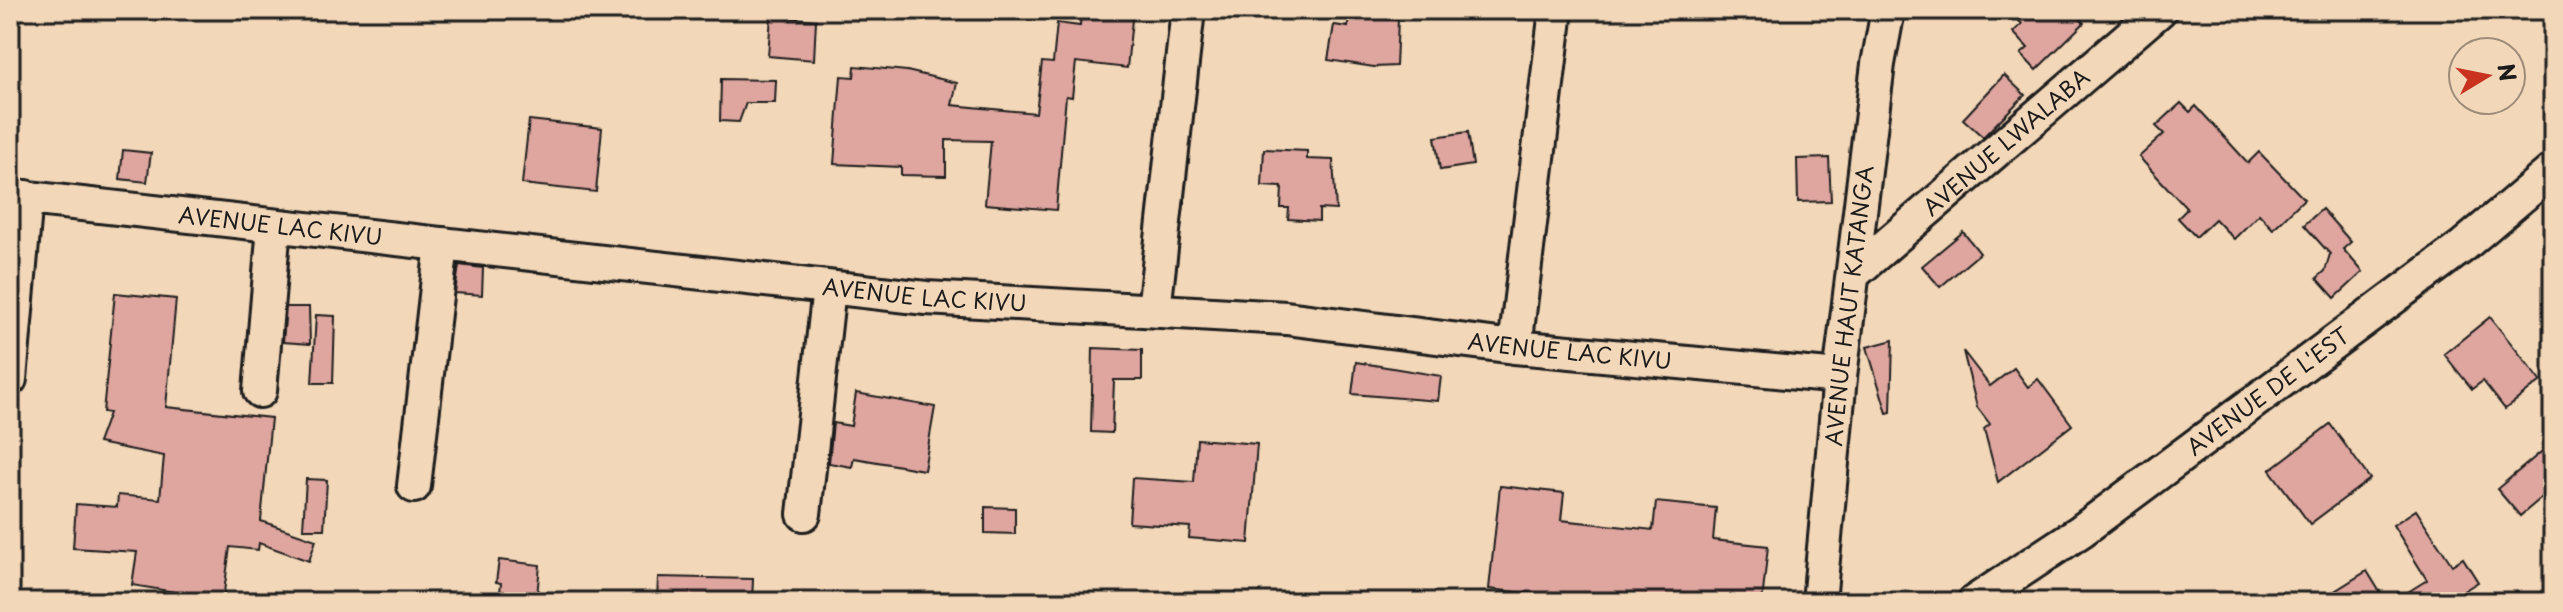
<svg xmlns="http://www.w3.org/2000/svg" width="2563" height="612" font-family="'Playpen Sans',sans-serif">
<rect width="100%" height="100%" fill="#f3d7b9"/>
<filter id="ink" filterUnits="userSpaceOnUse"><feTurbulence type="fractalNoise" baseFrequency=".0125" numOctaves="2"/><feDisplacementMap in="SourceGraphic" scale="16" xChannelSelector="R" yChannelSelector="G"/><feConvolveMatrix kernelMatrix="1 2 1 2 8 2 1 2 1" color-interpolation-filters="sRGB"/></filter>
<g filter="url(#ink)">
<g fill="#dfa59f" stroke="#1c1c1c" stroke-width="2">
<polygon points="1081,10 1133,10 1127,68 1076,62 1072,97 1066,96 1056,210 985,204 991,141 946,140 946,176 901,175 901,167 834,164 841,76 854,77 855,66 907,71 957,83 952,105 1036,113 1042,62 1053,63 1057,23 1080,26"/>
<polygon points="2009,10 2071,10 2084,23 2036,70 2021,54 2028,48 2013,32 2022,24"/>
<polygon points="771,16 816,20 814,60 768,56"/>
<polygon points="1349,17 1398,19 1396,66 1374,67 1328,60 1334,25 1348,27"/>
<polygon points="2004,75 2025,95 1983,137 1963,119"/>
<polygon points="721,79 776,80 775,103 746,103 739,122 720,121"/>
<polygon points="2181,103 2190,112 2196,106 2248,163 2259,152 2304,199 2273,229 2259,214 2234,239 2215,219 2196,237 2178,218 2187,209 2139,157 2164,134 2156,126"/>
<polygon points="529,120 602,128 596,192 522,184"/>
<polygon points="1468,132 1473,165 1440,170 1435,137"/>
<polygon points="1264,149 1307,151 1307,159 1333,160 1336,210 1319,209 1319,221 1288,219 1289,208 1281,208 1282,187 1262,186"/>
<polygon points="123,150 151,153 147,182 120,179"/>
<polygon points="1829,158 1831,201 1798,202 1797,159"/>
<polygon points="2322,209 2351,242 2343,249 2363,272 2335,298 2317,278 2325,271 2330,254 2304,225"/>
<polygon points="1963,232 1980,253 1940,287 1922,266"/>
<polygon points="459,265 483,268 482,295 455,293"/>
<polygon points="115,293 176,299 166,407 271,418 261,521 316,540 309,561 259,543 258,550 230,547 223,600 132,585 137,552 73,548 76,504 117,507 118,495 160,499 164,456 98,443 109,413 103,412"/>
<polygon points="286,307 309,307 310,344 283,342"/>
<polygon points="316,315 335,316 333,383 312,383"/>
<polygon points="2490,317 2541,381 2505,409 2483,381 2472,389 2444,354"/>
<polygon points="1893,340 1891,412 1887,413 1867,347"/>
<polygon points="1093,348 1142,350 1142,380 1114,380 1112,433 1091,432"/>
<polygon points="1963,351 1990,386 2014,368 2028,387 2038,379 2072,425 1998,482 1984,429 1990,424 1977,407"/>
<polygon points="1356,362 1441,376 1438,401 1352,394"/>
<polygon points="856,393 935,407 924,470 854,458 852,467 829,463 833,423 851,426"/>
<polygon points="2330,424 2370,479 2310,524 2270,470"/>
<polygon points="1197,439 1257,444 1249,543 1189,538 1190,527 1129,523 1132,478 1194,482"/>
<polygon points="2553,442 2553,488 2520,516 2497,489"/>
<polygon points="306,479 327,480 324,529 303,529"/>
<polygon points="1500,486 1564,493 1561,520 1653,530 1656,502 1716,508 1713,540 1768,546 1762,602 1608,602 1489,589"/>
<polygon points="985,507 1015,508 1015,534 985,533"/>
<polygon points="2416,510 2452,565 2463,558 2478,582 2446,602 2392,602 2427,580 2393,525"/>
<polygon points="499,560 540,565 537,596 500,592 501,583 496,582"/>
<polygon points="2367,571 2386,602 2317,602"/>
<polygon points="658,577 753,579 752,602 657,602"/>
</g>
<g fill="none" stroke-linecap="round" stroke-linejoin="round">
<g stroke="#1c1c1c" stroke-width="38">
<g id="street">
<path id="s1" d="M10,196l916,102 360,20 229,29 325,30"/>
<path id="s2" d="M1853,274l307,-264"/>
<polyline points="1154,310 1188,10"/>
<polyline points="1515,347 1556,10"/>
<polyline points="10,379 26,197"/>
<polyline points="260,391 274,226"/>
<polyline points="414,486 442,244"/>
<polyline points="804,514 829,288"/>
<path id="s3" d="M1819,602l21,-225 38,-313 10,-54"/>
<path id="s4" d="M1974,602l107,-71 382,-285 90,-76"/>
</g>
</g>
<use href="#street" stroke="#f3d7b9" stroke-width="32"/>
</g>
</g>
<g text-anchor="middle" stroke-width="6" stroke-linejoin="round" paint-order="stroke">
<g font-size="22" fill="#1c1c1c" stroke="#f3d7b9">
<text dy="8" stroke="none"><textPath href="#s2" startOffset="202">AVENUE LWALABA</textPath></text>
<text dy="8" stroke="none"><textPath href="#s1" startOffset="272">AVENUE LAC KIVU</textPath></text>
<text dy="8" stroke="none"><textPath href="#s1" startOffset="920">AVENUE LAC KIVU</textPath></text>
<text dy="8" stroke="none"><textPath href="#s3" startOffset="298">AVENUE HAUT KATANGA</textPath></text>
<text dy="8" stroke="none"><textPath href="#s1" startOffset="1568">AVENUE LAC KIVU</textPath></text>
<text dy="8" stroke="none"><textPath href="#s4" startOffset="362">AVENUE DE L'EST</textPath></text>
</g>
</g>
<rect width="2563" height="612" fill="none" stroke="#f3d7b9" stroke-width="40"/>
<rect x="20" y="20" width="2523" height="572" fill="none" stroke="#1c1c1c" stroke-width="3" filter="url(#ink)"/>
<g transform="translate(2487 76) rotate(80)"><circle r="38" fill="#f3d7b9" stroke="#9d8c7a" stroke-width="2"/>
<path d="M0-6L14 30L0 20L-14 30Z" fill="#c8321e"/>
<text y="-12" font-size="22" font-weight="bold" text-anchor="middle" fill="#1c1c1c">N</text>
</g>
</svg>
